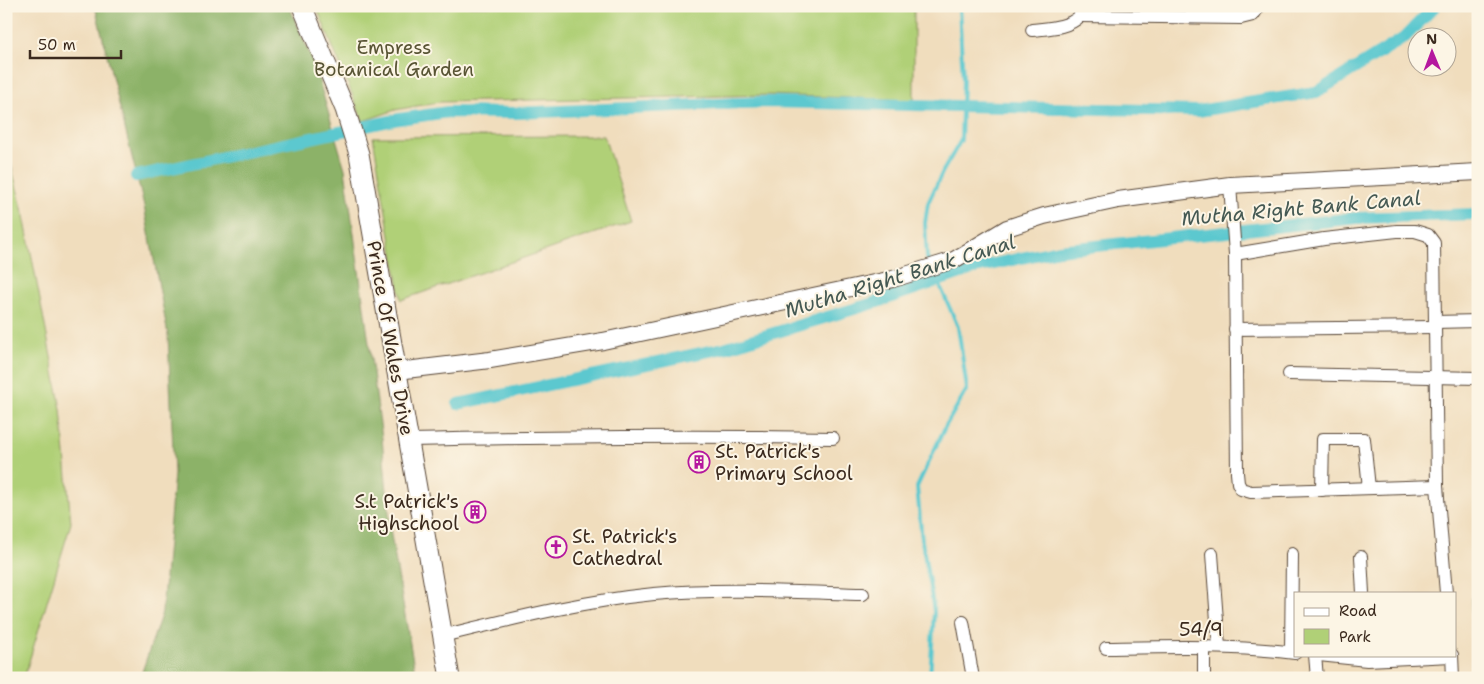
<svg xmlns="http://www.w3.org/2000/svg" width="1484" height="684" font-family="'Shantell Sans',sans-serif">
<rect width="100%" height="100%" fill="#fcf5e5"/>
<filter id="ink" filterUnits="userSpaceOnUse"><feTurbulence type="fractalNoise" baseFrequency=".02" numOctaves="2"/><feDisplacementMap in="SourceGraphic" scale="10" xChannelSelector="R" yChannelSelector="G"/><feConvolveMatrix kernelMatrix="1 2 1 2 8 2 1 2 1" color-interpolation-filters="sRGB"/></filter>
<filter id="wash" filterUnits="userSpaceOnUse"><feTurbulence type="fractalNoise" baseFrequency=".0096" numOctaves="4" result="noise"/><feDisplacementMap in="SourceGraphic" scale="20" xChannelSelector="R" yChannelSelector="G"/><feGaussianBlur stdDeviation="1.12" result="paint"/><feColorMatrix in="noise" values="0 0 0 0 0 0 0 0 0 0 0 0 0 0 0 0 0 1.4 0 .05"/><feComposite in="paint" operator="in"/></filter>
<g filter="url(#wash)">
<rect width="100%" height="100%" fill="#f0ddbd"/>
<g fill="#b0d077" stroke="#767d4a">
<polygon points="316,6 914,6 914,100 767,95 439,102 395,110 363,121"/>
<polygon points="604,136 631,221 401,300 373,137"/>
<polygon points="6,145 24,216 61,409 71,523 24,678 6,678"/>
</g>
<g fill="#8cb268" stroke="#646e43">
<polygon points="95,6 289,6 314,64 345,169 382,438 391,535 416,678 140,678 162,612 174,474 168,335 144,206"/>
<polygon points="1478,582 1478,678 1474,678 1471,599"/>
</g>
<g fill="none" stroke-linecap="round" stroke-linejoin="round">
<g stroke="#5bc8cf" stroke-width="4">
<polyline points="930,263 927,258 925,223 928,203 943,171 961,140 963,80 959,6"/>
<polyline points="930,678 934,611 922,541 917,487 945,427 967,389 958,327 934,272"/>
</g>
<g stroke="#5bc8cf" stroke-width="12">
<polyline points="136,176 399,119 448,112 516,113 766,102 1198,111 1317,92 1404,38 1435,6"/>
<polyline points="458,404 724,348 874,303 975,268 1059,250 1357,218 1478,214"/>
</g>
</g>
</g>
<g filter="url(#ink)">
<g fill="none" stroke-linecap="round" stroke-linejoin="round">
<g stroke="#564536" stroke-width="14">
<g id="minor">
<polyline points="1080,16 1241,18 1253,15 1259,6"/>
<path d="M1032,30c17,-2 36,-2 48,-14l1,-10"/>
<polyline points="1230,185 1235,254 1237,473 1238,483 1241,489 1251,492 1437,486"/>
<polyline points="1235,254 1324,239 1397,231 1415,231 1428,235 1434,243 1437,486 1446,593"/>
<polyline points="1435,322 1478,321"/>
<polyline points="1235,329 1435,327"/>
<polyline points="1289,374 1478,378"/>
<path d="M408,440c142,-3 283,-5 425,-2"/>
<polyline points="1322,490 1323,439 1364,439 1369,488"/>
<polyline points="1212,554 1219,647"/>
<polyline points="1361,557 1363,593"/>
<polyline points="963,622 973,678"/>
<path d="M442,636c70,-17 140,-35 212,-42 69,-6 140,-2 209,0"/>
<polyline points="1204,646 1204,678"/>
<path d="M1106,648c63,-1 126,-3 189,5"/>
<polyline points="1291,652 1292,554"/>
<polyline points="1315,655 1317,678"/>
<polyline points="1319,655 1367,660 1452,656"/>
<polyline points="1452,655 1453,678"/>
</g>
</g>
<g stroke="#564536" stroke-width="18">
<polyline id="tertiary" points="397,371 490,360 603,341 893,279 954,260 1007,228 1044,216 1118,200 1230,185 1478,172"/>
</g>
<g stroke="#564536" stroke-width="21">
<polyline id="secondary" points="302,6 345,109 359,154 450,678"/>
</g>
<use href="#minor" stroke="#fff" stroke-width="12"/>
<use href="#tertiary" stroke="#fff" stroke-width="16"/>
<use href="#secondary" stroke="#fff" stroke-width="19"/>
</g>
</g>
<defs>
<g id="building-ring" transform="scale(1.125)"><circle r="9.5" fill="#fcf5e5" stroke="#b5179e" stroke-width="1.5"/><path d="M-4-6H4V6H1V3H-1V6H-4ZM-2.5-4.3h1.7v1.8h-1.7ZM.8-4.3h1.7v1.8H.8ZM-2.5-1h1.7V.8h-1.7ZM.8-1h1.7V.8H.8Z" fill="#b5179e"/></g>
<g id="church-ring" transform="scale(1.125)"><circle r="9.5" fill="#fcf5e5" stroke="#b5179e" stroke-width="1.5"/><path d="M-1.2-6h2.4v3.5h3.3v2.4h-3.3V6h-2.4V-.1h-3.3v-2.4h3.3Z" fill="#b5179e"/></g>
</defs>
<g fill-rule="evenodd">
<use href="#building-ring" x="699" y="462"/>
<use href="#building-ring" x="475" y="512"/>
<use href="#church-ring" x="556" y="547"/>
</g>
<g text-anchor="middle" stroke-width="4" stroke-linejoin="round" paint-order="stroke">
<g font-size="19" fill="#585434" stroke="#fcf5e5">
<text x="394" y="54">Empress<tspan x="394" dy="22">Botanical Garden</tspan></text>
</g>
<g font-size="19" fill="#3b2a1e" stroke="#fcf5e5">
<text transform="translate(391 338) rotate(80)" y="7">Prince Of Wales Drive</text>
<text x="1201" y="636">54/9</text>
</g>
<g font-size="19" fill="#3b2a1e" stroke="#fcf5e5" text-anchor="start">
<text x="715" y="458">St. Patrick's<tspan x="715" dy="22">Primary School</tspan></text>
<text x="459" y="508" text-anchor="end">S.t Patrick's<tspan x="459" dy="22">Highschool</tspan></text>
<text x="572" y="543">St. Patrick's<tspan x="572" dy="22">Cathedral</tspan></text>
</g>
<g font-size="20" font-style="italic" fill="#455953" stroke="#fcf5e5">
<text transform="translate(1301 208) rotate(-5)" y="7">Mutha Right Bank Canal</text>
<text transform="translate(900 276) rotate(-17)" y="7">Mutha Right Bank Canal</text>
</g>
</g>
<rect width="1484" height="684" fill="none" stroke="#fcf5e5" stroke-width="25"/>
<rect x="1294" y="592" width="162" height="65" fill="#fcf5e5" stroke="#afa495"/>
<rect x="1304" y="608" width="25" height="8" fill="#ffffff" stroke="#afa495"/>
<text x="1339" y="616" font-size="15" fill="#3b2a1e">Road</text>
<rect x="1304" y="629" width="25" height="15" fill="#b0d077" stroke="#afa495"/>
<text x="1339" y="642" font-size="15" fill="#3b2a1e">Park</text>
<g transform="translate(1432 52) rotate(359)"><circle r="24" fill="#fcf5e5" stroke="#afa495"/>
<path d="M0-4L9 19L0 12L-9 19Z" fill="#b5179e"/>
<text y="-8" font-size="14" font-weight="bold" text-anchor="middle" fill="#3b2a1e">N</text>
</g>
<path d="M30 50v8h91v-8" fill="none" stroke="#3b2a1e" stroke-width="2.5"/>
<text x="38" y="50" font-size="15" fill="#3b2a1e" stroke="#fcf5e5" stroke-width="4" paint-order="stroke">50 m</text>
</svg>
